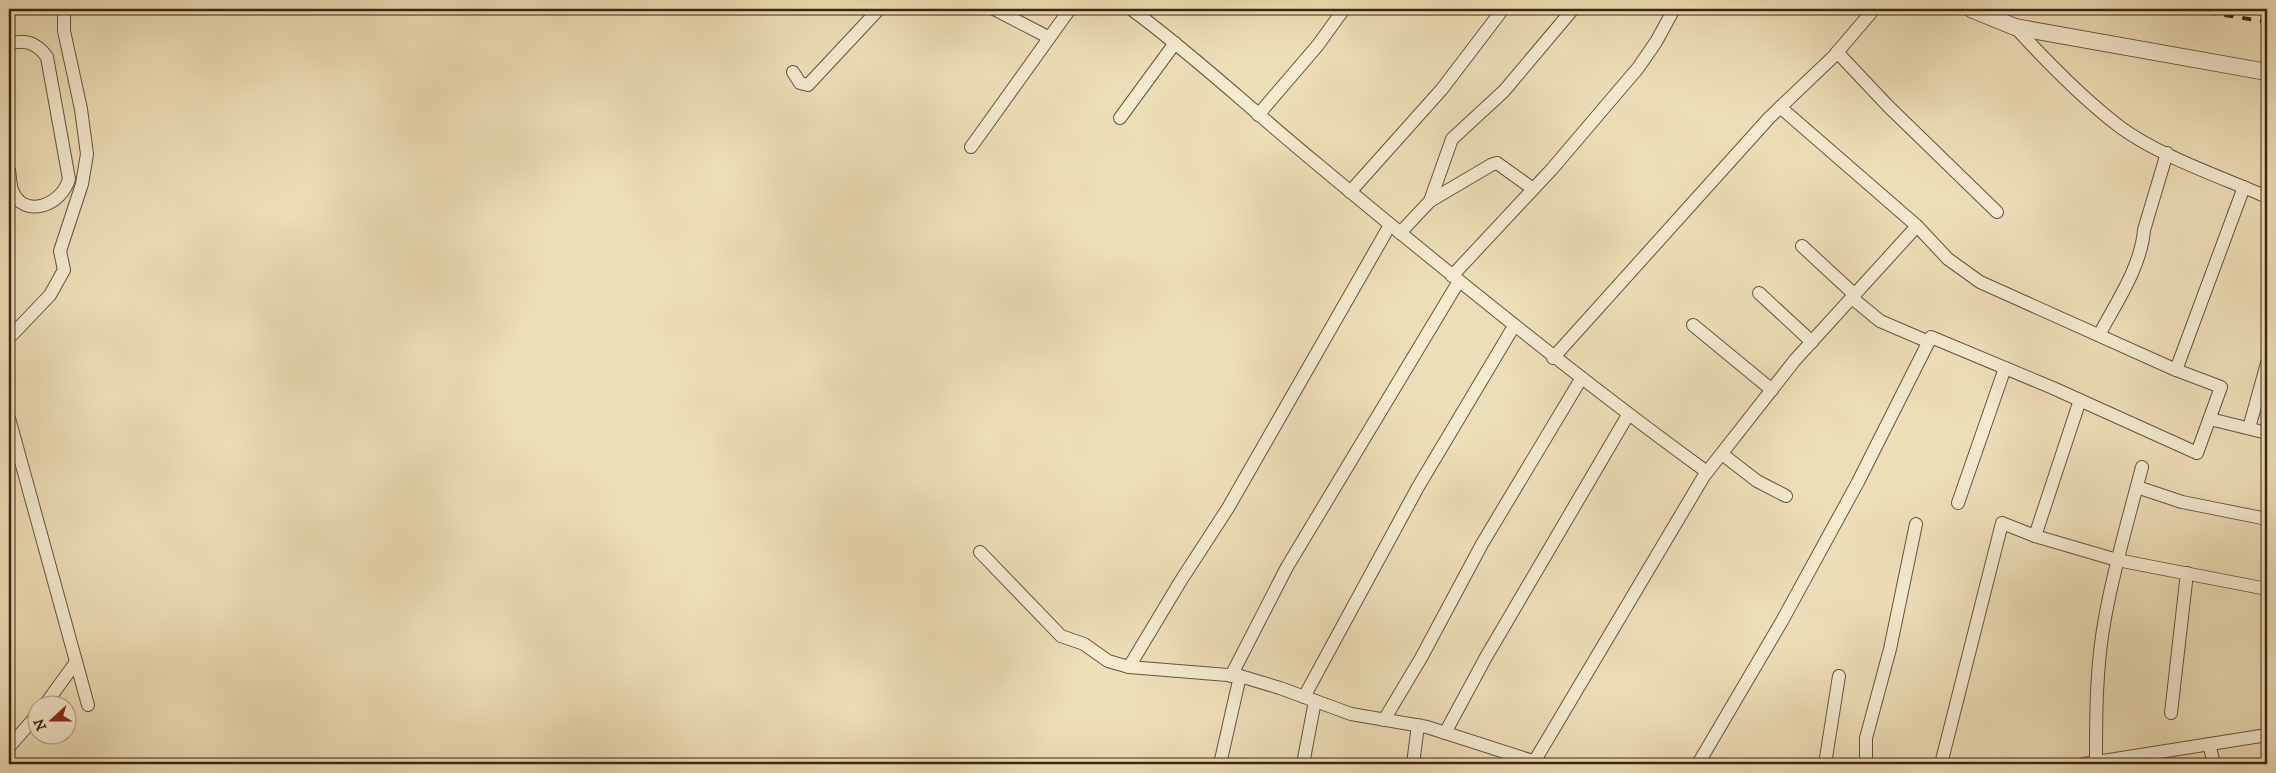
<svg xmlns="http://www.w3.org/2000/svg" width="2276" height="773" font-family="'IM FELL DW Pica',serif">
<rect width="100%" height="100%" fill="#eedeb7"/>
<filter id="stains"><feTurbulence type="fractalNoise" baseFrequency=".004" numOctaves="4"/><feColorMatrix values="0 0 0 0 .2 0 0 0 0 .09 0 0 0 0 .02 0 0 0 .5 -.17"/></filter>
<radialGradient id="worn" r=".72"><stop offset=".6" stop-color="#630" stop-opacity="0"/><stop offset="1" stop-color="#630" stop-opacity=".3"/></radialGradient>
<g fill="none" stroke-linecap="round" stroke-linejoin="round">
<g stroke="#68533a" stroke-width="14">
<g id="minor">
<polyline points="994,9 1048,37"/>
<path d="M1131,9c64,47 123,103 185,154 128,107 256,211 391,309"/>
<path d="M2015,27c32,35 67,71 105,100 39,29 101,50 147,70"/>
<path d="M9,44c16,-6 29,0 38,13l22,122c-7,26 -45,41 -57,11 -2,-6 -2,-14 -3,-20"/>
<polyline points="1837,52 1888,106 1997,212"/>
<polyline points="793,72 800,83 808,85 879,9"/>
<polyline points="1258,115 1318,45 1344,9"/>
<polyline points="1120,118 1175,43"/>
<polyline points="971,147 1070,9"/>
<polyline points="1350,192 1442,89 1503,9"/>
<polyline points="1430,201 1452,139 1504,91 1573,9"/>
<polyline points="1400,233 1430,201 1491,165 1497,163 1533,189"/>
<polyline points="1802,246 1855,295"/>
<polyline points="1452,276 1552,169 1638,68 1656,42 1674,9"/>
<polyline points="1759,293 1812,342"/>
<polyline points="1852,298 1880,321 1929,342"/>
<polyline points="1693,325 1772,390"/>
<path d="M2099,335c17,-32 42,-68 45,-105l23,-77"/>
<polyline points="9,338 50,295 64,270 60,251 82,184 87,154 81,109 64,31 64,9"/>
<polyline points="1553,358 1769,118 1834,56 1874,9"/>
<polyline points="2176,370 2244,187"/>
<polyline points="9,418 88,705"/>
<polyline points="2210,419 2267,433"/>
<polyline points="2249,428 2267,363"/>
<polyline points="1722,454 1757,481 1786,496"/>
<polyline points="2137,487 2182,502 2267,519"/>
<polyline points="1958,503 2005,368"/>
<polyline points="2035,536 2080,400"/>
<polyline points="980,552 1061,636 1084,644 1108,661 1129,667 1240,676 1280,688 1351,714 1427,727 1542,764"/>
<polyline points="1129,667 1180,582 1228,508 1390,225"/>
<polyline points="1231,676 1287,567 1459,281"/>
<polyline points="1304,697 1418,487 1514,326"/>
<polyline points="44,706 76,662"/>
<polyline points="2171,713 2187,573"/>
<polyline points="1384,720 1421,658 1482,544 1581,379"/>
<polyline points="1445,733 1486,657 1628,415"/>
<polyline points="2209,744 2214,764"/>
<polyline points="9,747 38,714"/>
<polyline points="1534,762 1704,476 1795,360 1917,226"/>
<path d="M2096,762c0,-48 0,-96 9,-144 9,-51 24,-101 37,-151"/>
<polyline points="1220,764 1240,676"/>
<polyline points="1303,764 1315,701"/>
<polyline points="1413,764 1418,725"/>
<polyline points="1698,764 1782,621 1858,482 1931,337 2053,388 2197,453 2221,387 2176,370 1980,282 1948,259 1917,226 1780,107"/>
<polyline points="1825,764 1839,676"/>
<polyline points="1866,764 1866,738 1890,649 1916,524"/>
<polyline points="1941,764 2002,523 2035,536 2117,560 2267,589"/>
<polyline points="2084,764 2267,735"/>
</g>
</g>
<g stroke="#68533a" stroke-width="18">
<polyline id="tertiary" points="1971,9 2015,27 2267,72"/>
</g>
<use href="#minor" stroke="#f4ead0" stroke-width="12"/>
<use href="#tertiary" stroke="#f4ead0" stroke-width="16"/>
<polyline stroke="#3c2511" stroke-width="4" stroke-dasharray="9 9" stroke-linecap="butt" points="2189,9 2267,22"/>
</g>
<rect width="2276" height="773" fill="none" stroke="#eedeb7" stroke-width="30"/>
<rect x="10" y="10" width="2256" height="753" fill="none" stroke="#3c2511" stroke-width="2.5"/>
<rect x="15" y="15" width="2246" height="743" fill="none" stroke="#3c2511"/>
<g transform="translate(52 720) rotate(249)"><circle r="24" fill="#f4ead0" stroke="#aa9b84"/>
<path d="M0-4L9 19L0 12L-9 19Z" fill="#8f2418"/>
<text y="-8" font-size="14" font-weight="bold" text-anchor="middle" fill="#3c2511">N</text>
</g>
<rect width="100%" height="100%" filter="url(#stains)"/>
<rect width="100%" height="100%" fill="url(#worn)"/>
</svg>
